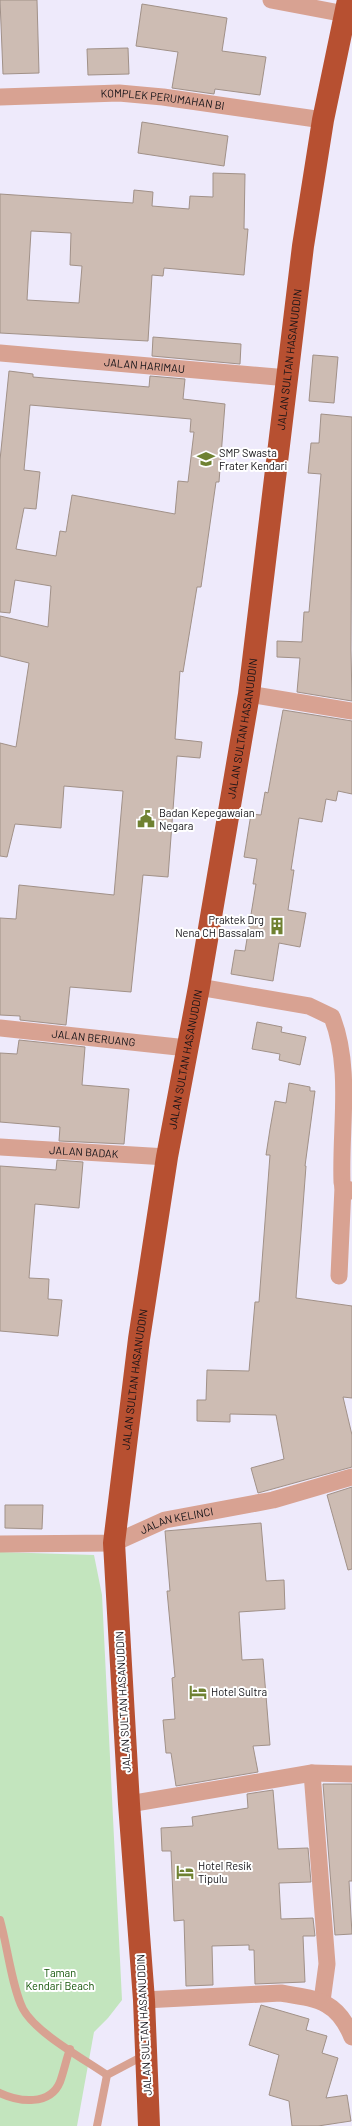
<svg xmlns="http://www.w3.org/2000/svg" width="352" height="2126" font-family="Barlow,sans-serif">
<rect width="100%" height="100%" fill="#eeeafb"/>
<polygon fill="#c3e5be" points="0,1552 94,1555 102,1595 122,2000 108,2018 94,2032 77,2126 0,2126"/>
<g fill="#cdbcb3" stroke="#a19188" fill-rule="evenodd">
<polygon points="0,0 37,0 39,73 3,74"/>
<polygon points="142,4 227,18 222,51 266,57 260,95 215,89 214,94 172,88 178,52 136,46"/>
<polygon points="128,48 129,74 88,75 87,49"/>
<polygon points="142,122 228,136 224,166 138,153"/>
<path d="M213,173l32,1 -1,55h4l-4,46 -80,-7 -1,8 -11,-1 -4,66 -148,-8v-139l133,9 1,-13 19,2 -1,14 37,3 1,-13 23,1zM31,231l40,2 -1,32 12,1 -3,37 -52,-3z"/>
<polygon points="153,337 241,344 240,364 152,356"/>
<polygon points="313,355 338,357 334,403 309,401"/>
<path d="M9,371l24,3v3l116,10 1,-11 35,3 -2,20 42,5 -6,78h-3l-15,105h-4l-14,85 -3,-1 -5,68 27,3 -2,16 -23,-2 -9,121 -25,-2 -12,117 -61,-5 -4,38 -46,-5v-4l-20,-1v-97l16,1 3,-34 95,10 9,-104 -59,-5 -3,42 -46,-4 -8,33 -7,-1v-113l16,4 13,-84 -29,-7v-40l48,11 3,-41 -36,-6 -5,33 -10,-1v-152zM30,405l161,14 -1,13h4l-6,50 -10,-1 -3,33 -103,-19 -6,37 -6,-1 -4,25 -40,-7 8,-41 12,1 4,-37 -16,-2z"/>
<polygon points="321,414 352,417 351,650 352,701 297,692 300,658 277,657 277,641 302,642 304,612 309,612 321,474 308,473 311,443 319,443"/>
<polygon points="283,710 352,721 352,794 338,791 336,801 326,799 322,822 299,818 291,870 294,870 288,910 306,913 300,947 279,943 273,981 231,974 235,950 245,951 256,884 253,884 257,859 244,857 251,814 261,815 265,792 268,793"/>
<polygon points="257,1022 282,1027 281,1032 306,1037 300,1065 279,1060 280,1054 252,1049"/>
<polygon points="19,1040 85,1047 82,1085 129,1089 124,1144 59,1141 60,1127 0,1122 0,1053 17,1054"/>
<polygon points="289,1083 310,1087 310,1091 315,1091 305,1166 306,1166 296,1298 352,1306 352,1398 343,1397 352,1435 352,1467 258,1493 251,1468 284,1459 276,1415 230,1414 230,1422 197,1421 197,1400 206,1400 207,1370 249,1371 255,1302 259,1302 270,1155 266,1155 270,1129 275,1101 286,1103"/>
<polygon points="57,1160 83,1162 79,1208 35,1204 29,1278 49,1279 48,1299 62,1300 58,1336 0,1331 0,1166 56,1170"/>
<polygon points="352,1487 352,1569 348,1570 327,1495"/>
<polygon points="5,1505 43,1505 42,1529 5,1528"/>
<polygon points="261,1523 266,1581 284,1580 285,1609 239,1612 242,1660 263,1659 270,1745 253,1746 258,1772 176,1786 171,1753 166,1753 163,1720 175,1719 172,1678 175,1677 167,1591 170,1591 165,1531"/>
<polygon points="323,1784 352,1784 352,1881 349,1881 352,1934 335,1935"/>
<polygon points="273,1790 278,1849 308,1848 311,1882 279,1883 281,1919 313,1918 315,1936 303,1936 305,1982 255,1984 254,1950 249,1950 249,1945 212,1946 213,1985 186,1986 184,1920 174,1921 171,1851 162,1851 161,1828 193,1826 192,1817 248,1808 247,1794"/>
<polygon points="261,2005 309,2019 306,2030 327,2036 322,2053 338,2058 326,2098 347,2095 351,2121 318,2126 292,2126 289,2101 269,2095 279,2055 249,2045"/>
</g>
<g fill="none" stroke-linecap="round" stroke-linejoin="round">
<g stroke="#d8a292" stroke-width="8">
<path d="M0,1920c7,24 12,68 23,89 13,24 61,50 84,66"/>
<path d="M0,2093c19,9 50,13 60,-11 4,-11 6,-22 10,-33"/>
<polyline points="97,2126 107,2075 145,2055"/>
</g>
<g stroke="#d8a292" stroke-width="17">
<polyline points="271,0 345,14"/>
<path id="s1" d="M0,97l119,-4 44,4 160,23"/>
<path id="s2" d="M0,353l288,25"/>
<polyline points="249,694 352,711"/>
<path d="M199,987l110,19 23,11c20,51 8,111 10,165l1,5 9,4"/>
<path id="s3" d="M0,1028l187,20"/>
<path id="s4" d="M0,1147l167,10"/>
<polyline points="339,1276 343,1187"/>
<path id="s5" d="M0,1544l114,-1 51,-23 108,-20 79,-23"/>
<polyline points="312,1773 327,1964 322,2001"/>
<polyline points="129,1804 312,1773 352,1774"/>
<path d="M144,2000l137,-7c36,6 56,7 71,44"/>
</g>
<path stroke="#b75031" stroke-width="22" id="s6" d="M149,2126l-5,-126 -15,-196 -15,-261 25,-204 28,-182 32,-170 50,-293 54,-448 20,-126 25,-120"/>
</g>
<defs>
<g id="school-bare" transform="scale(1.38)"><path d="M0-5L7-2L0 1L-7-2ZM-4 1L0 2.5L4 1V4Q0 6-4 4Z" fill="#6f8131" stroke="#fff" stroke-width="2.5" paint-order="stroke"/></g>
<g id="civic-bare" transform="scale(1.38)"><path d="M-.6-6.5H3V-4.5H.6V-3L4-1V1h2V6H-6V1h2V-1L-.6-3ZM-1.2 2.5V6h2.4V2.5Z" fill="#6f8131" stroke="#fff" stroke-width="2.5" paint-order="stroke"/></g>
<g id="building-bare" transform="scale(1.38)"><path d="M-4-6H4V6H1V3H-1V6H-4ZM-2.5-4.3h1.7v1.8h-1.7ZM.8-4.3h1.7v1.8H.8ZM-2.5-1h1.7V.8h-1.7ZM.8-1h1.7V.8H.8Z" fill="#6f8131" stroke="#fff" stroke-width="2.5" paint-order="stroke"/></g>
<g id="hotel-bare" transform="scale(1.38)"><path d="M-6-4.5h1.5V1H6V5H4.5V3h-9V5H-6ZM-4 0a1.8 1.8 0 1 1 3.6 0ZM.5 0V-2.5h3Q6-2.5 6 0Z" fill="#6f8131" stroke="#fff" stroke-width="2.5" paint-order="stroke"/></g>
</defs>
<g fill-rule="evenodd">
<use href="#school-bare" x="206" y="459"/>
<use href="#civic-bare" x="146" y="819"/>
<use href="#building-bare" x="277" y="926"/>
<use href="#hotel-bare" x="198" y="1692"/>
<use href="#hotel-bare" x="185" y="1872"/>
</g>
<g text-anchor="middle" stroke-width="4" stroke-linejoin="round" paint-order="stroke">
<g font-size="11" fill="#121116" stroke="#fff">
<text dy="4" stroke="none"><textPath href="#s1" startOffset="163">KOMPLEK PERUMAHAN BI</textPath></text>
<text dy="4" stroke="none"><textPath href="#s6" startOffset="1781">JALAN SULTAN HASANUDDIN</textPath></text>
<text dy="4" stroke="none"><textPath href="#s2" startOffset="145">JALAN HARIMAU</textPath></text>
<text dy="4" stroke="none"><textPath href="#s6" startOffset="1409">JALAN SULTAN HASANUDDIN</textPath></text>
<text dy="4" stroke="none"><textPath href="#s3" startOffset="94">JALAN BERUANG</textPath></text>
<text dy="4" stroke="none"><textPath href="#s6" startOffset="1073">JALAN SULTAN HASANUDDIN</textPath></text>
<text dy="4" stroke="none"><textPath href="#s4" startOffset="84">JALAN BADAK</textPath></text>
<text dy="4" stroke="none"><textPath href="#s6" startOffset="749">JALAN SULTAN HASANUDDIN</textPath></text>
<text dy="4" stroke="none"><textPath href="#s5" startOffset="181">JALAN KELINCI</textPath></text>
<text transform="translate(123 1702) rotate(-93)" y="4">JALAN SULTAN HASANUDDIN</text>
<text transform="translate(144 2025) rotate(-93)" y="4">JALAN SULTAN HASANUDDIN</text>
</g>
<g font-size="11" fill="#121116" stroke="#fff" text-anchor="start">
<text x="219" y="457">SMP Swasta<tspan x="219" dy="13">Frater Kendari</tspan></text>
<text x="159" y="817">Badan Kepegawaian<tspan x="159" dy="13">Negara</tspan></text>
<text x="264" y="924" text-anchor="end">Praktek Drg<tspan x="264" dy="13">Nena CH Bassalam</tspan></text>
<text x="211" y="1696">Hotel Sultra</text>
<text x="198" y="1870">Hotel Resik<tspan x="198" dy="13">Tipulu</tspan></text>
</g>
<g font-size="11" fill="#0f5204" stroke="#fff">
<text x="60" y="1977">Taman<tspan x="60" dy="13">Kendari Beach</tspan></text>
</g>
</g>
</svg>
